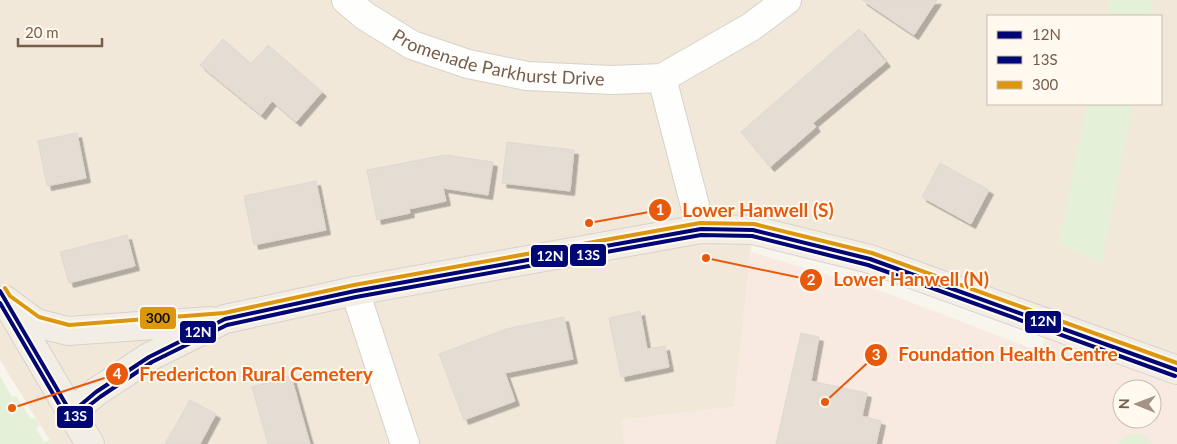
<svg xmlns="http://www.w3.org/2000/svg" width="1177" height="444" font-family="Lato,sans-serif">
<defs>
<filter id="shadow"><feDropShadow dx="4.5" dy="4.5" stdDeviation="0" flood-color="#0004"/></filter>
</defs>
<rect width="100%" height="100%" fill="#f8f5ed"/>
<path fill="#f1e8da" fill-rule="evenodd" d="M0,0h1177v357l-424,-126 -19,176 -112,13 3,24h-573l-52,-84zM988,16h173v88h-173z"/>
<path fill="#f8eae1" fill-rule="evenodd" d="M751,252l130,39 160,61 7,-27 129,45v74h-552l-4,-24 113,-13zM1122,389h30v30h-30z"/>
<g fill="#e4f0d8">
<polygon points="1109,0 1153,0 1150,16 1106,16"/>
<polygon points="1087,104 1133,104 1102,263 1059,243"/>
<polygon points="0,376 12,397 16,396 31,419 35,418 40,425 36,429 44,442 50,440 52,444 0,444"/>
<polygon points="1137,433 1144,436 1153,444 1118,444 1127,435"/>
</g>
<g fill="#e4ddd4" stroke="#e1d8cf" filter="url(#shadow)">
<polygon points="862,0 937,0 914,35"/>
<polygon points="859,29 886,62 813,123 816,127 770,167 741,132"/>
<polygon points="223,39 251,64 268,45 322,92 296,122 272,101 261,115 200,65"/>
<polygon points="77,133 86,178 47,186 38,141"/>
<polygon points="507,142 574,150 570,191 502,183"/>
<polygon points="445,155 493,162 488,195 443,188 446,201 409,209 410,213 377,220 367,170"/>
<polygon points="940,163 989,190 971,224 922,197"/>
<polygon points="316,181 326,230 254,245 244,196"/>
<polygon points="127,235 135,266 69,283 60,252"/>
<polygon points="640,311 647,349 665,346 669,367 621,377 609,318"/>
<polygon points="564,317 573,359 505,373 515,401 464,420 439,354 506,329"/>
<polygon points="801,333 819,337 811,381 867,393 862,416 881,421 876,444 776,444"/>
<polygon points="291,376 310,444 268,444 252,387"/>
<polygon points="190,400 216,414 200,444 165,444"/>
</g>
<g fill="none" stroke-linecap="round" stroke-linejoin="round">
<g stroke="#d7d2cb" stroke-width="30">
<g id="minor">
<path id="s1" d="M346,0l19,16 47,29 56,19 59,12 85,4 50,-2 89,-51 36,-27"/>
<polyline points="662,78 701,229"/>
<polyline points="355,291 405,444"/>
</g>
</g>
<g stroke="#d9d1ca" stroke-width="30">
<g id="major">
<polyline points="5,300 36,323 68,331 211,321"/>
<polyline points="11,310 90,444"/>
<polyline points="71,413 96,392 149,357 225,319 355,291 701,229 753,230 870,259 1177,370"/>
</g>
</g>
<use href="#minor" stroke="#fefefc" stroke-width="28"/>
<use href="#major" stroke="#f2eee6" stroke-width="28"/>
<g stroke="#fff9ef" stroke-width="8">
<polyline id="bus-1" points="0,291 71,413 96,392 149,357 225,319 355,291 701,229 753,230 870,259 1177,370"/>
</g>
<g stroke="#fff9ef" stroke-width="8">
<polyline id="bus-2" points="0,303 66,416 72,419 100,397 152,362 227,325 356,297 701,235 752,236 868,265 1175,376"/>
</g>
<g stroke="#fff9ef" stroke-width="8">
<polyline id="bus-3" points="5,288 10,296 39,317 69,325 224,313 354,285 700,223 754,224 872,253 1177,363"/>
</g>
<use href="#bus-1" stroke="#000774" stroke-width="4"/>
<use href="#bus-2" stroke="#000774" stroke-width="4"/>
<use href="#bus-3" stroke="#dd970f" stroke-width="4"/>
</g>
<g text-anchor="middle" stroke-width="4" stroke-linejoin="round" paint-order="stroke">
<g font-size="18" fill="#775d4b" stroke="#fff9ef">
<text dy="6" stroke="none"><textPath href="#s1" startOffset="168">Promenade Parkhurst Drive</textPath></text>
</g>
</g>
<path fill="none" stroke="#e8590c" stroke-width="2" d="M589 223L660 210M706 258L811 280M825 402L876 355M12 408L117 374"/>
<g fill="#e8590c" stroke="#fff9ef" stroke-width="2">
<circle cx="589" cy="223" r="5"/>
<circle cx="706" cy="258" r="5"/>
<circle cx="825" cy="402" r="5"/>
<circle cx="12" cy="408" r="5"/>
<circle cx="660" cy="210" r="12"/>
<circle cx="811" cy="280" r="12"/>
<circle cx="876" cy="355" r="12"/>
<circle cx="117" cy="374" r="12"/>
</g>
<g font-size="15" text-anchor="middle" font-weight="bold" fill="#fff">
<text x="660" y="215">1</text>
<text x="811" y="285">2</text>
<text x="876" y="360">3</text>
<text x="117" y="379">4</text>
</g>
<g font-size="19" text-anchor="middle" font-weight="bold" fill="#e8590c" stroke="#fff9ef" stroke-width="4" stroke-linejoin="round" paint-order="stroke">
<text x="758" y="217">Lower Hanwell (S)</text>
<text x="911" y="286">Lower Hanwell (N)</text>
<text x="1008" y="361">Foundation Health Centre</text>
<text x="256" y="381">Fredericton Rural Cemetery</text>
</g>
<g stroke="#fff9ef" stroke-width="2">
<rect x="569" y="243" width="38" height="24" rx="5" fill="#000774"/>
<rect x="530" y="244" width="39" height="24" rx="5" fill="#000774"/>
<rect x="139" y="306" width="38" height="24" rx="5" fill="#dd970f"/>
<rect x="1024" y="310" width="38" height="24" rx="5" fill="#000774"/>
<rect x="179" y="320" width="38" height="24" rx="5" fill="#000774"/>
<rect x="56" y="405" width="38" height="24" rx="5" fill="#000774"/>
</g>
<g font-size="14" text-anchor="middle" font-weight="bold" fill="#fff">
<text x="588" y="260">13S</text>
<text x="550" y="261">12N</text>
<text x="1043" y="326">12N</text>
<text x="198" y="337">12N</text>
<text x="75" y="421">13S</text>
</g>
<g font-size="14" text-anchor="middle" font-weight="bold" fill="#111">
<text x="158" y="323">300</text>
</g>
<rect x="987" y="15" width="175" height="90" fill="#fff9ef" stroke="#c9bbad"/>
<rect x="997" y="31" width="25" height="8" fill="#000774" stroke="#c9bbad"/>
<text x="1032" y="40" font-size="15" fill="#775d4b">12N</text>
<rect x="997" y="56" width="25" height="8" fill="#000774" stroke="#c9bbad"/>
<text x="1032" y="65" font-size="15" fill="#775d4b">13S</text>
<rect x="997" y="81" width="25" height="8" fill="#dd970f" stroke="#c9bbad"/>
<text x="1032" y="90" font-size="15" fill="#775d4b">300</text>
<g transform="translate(1137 404) rotate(271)"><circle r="24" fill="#fff9ef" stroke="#c9bbad"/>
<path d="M0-4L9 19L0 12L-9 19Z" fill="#a49284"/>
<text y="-8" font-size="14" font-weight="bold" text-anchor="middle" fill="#775d4b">N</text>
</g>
<path d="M18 38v8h84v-8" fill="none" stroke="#775d4b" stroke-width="2.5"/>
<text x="25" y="38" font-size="15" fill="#775d4b" stroke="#fff9ef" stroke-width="4" paint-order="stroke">20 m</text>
</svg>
